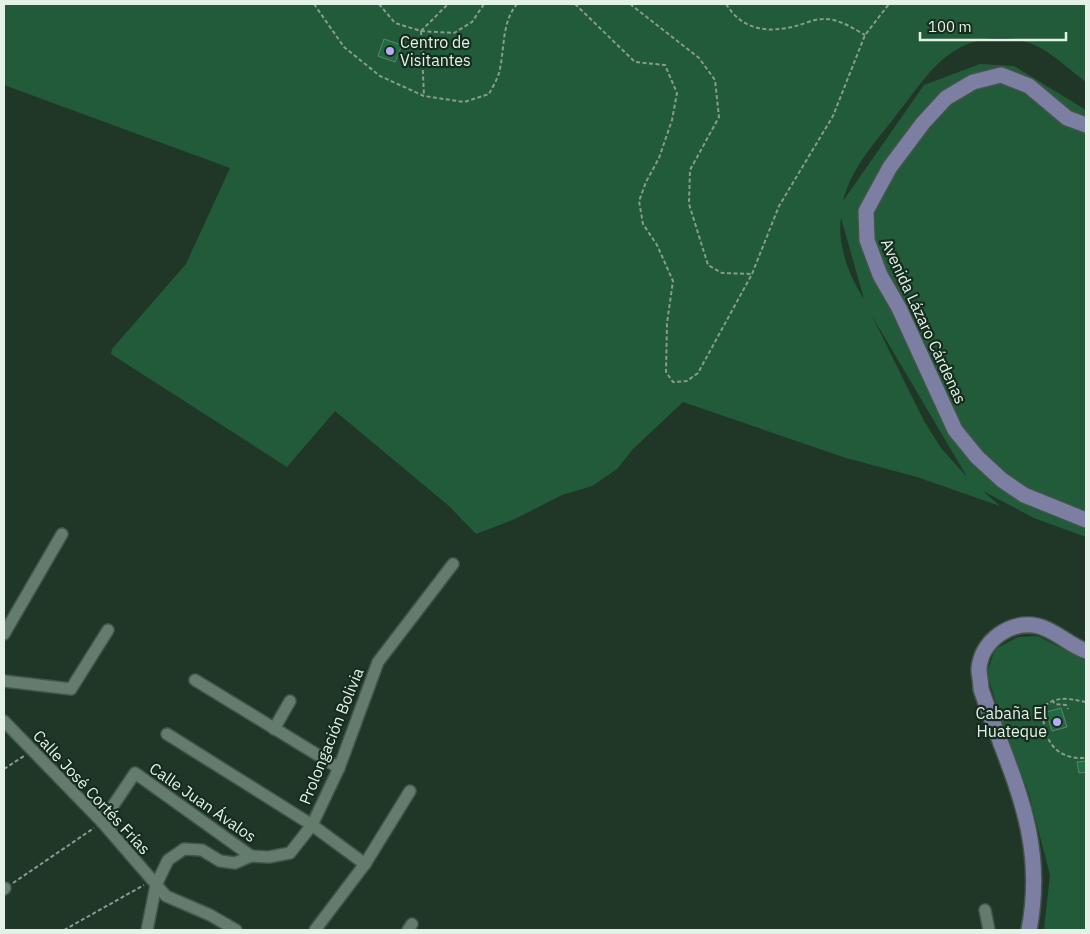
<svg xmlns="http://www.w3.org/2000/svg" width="1090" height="934" font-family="'IBM Plex Sans',sans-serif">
<rect width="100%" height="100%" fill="#203728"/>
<g fill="#225b3a" fill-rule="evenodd">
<path d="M4,4h1082v78c-14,-10 -27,-23 -42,-32 -33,-20 -75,-15 -103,11 -17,15 -30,36 -44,53 -21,28 -45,52 -54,87l81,-116 56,-21 34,2 72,44v427l-52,-19 -51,-27 17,15 -83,-29 -71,-19 -163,-56 -50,47 -16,20 -25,17 -30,9 -47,24 -39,15 -27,-28 -114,-95 -48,56 -176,-113 1,-5 74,-85 44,-96 -226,-83zM841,217v1l23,81c-15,-23 -27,-54 -23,-82zM872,316l94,159v1l-25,-28 -17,-27z"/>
<polygon points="1038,636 1086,661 1086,930 1044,930 1050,875 1029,794 1000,717 987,673 995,649 1018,637"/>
</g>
<g fill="#1e6c42" stroke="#677f6f">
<polygon points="384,39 402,45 395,62 378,56"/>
<polygon points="1061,708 1067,727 1052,731 1046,712"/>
<polygon points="1086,761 1086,772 1079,773 1077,762"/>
</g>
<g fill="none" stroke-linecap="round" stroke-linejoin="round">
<g stroke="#415549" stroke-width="14">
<g id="minor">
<polyline points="4,634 62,534"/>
<polyline points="195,680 339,768"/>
<polyline points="4,681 71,689 108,630"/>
<polyline points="4,721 102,822 166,896 210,915 236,930"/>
<polyline points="274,729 290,701"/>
<polyline points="167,734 312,825 365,864"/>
<polyline points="102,822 135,773 251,856"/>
<polyline points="4,889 5,888"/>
<polyline points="985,910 989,930"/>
<polyline points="147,930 156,885 168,860 184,849 202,850 220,861 235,863 251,856 269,857 290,853 312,825 339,768 378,662 453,564"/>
<polyline points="315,930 365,864 410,791"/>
<polyline points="408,930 412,924"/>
</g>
</g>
<g stroke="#415549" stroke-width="18">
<g id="major">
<polyline points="1086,125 1067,118 1029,86 1001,75 973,82 946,98 923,123 890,167 866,211 867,240 880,275 899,308 955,430 977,457 1002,480 1024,495 1086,520"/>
<path d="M1029,930c18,-95 -19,-155 -48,-241 0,-7 -2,-14 -2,-20 2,-28 31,-49 59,-43 17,4 31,19 48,25"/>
</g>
</g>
<g stroke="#899b8f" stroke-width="2" stroke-dasharray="4 2.5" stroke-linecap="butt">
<path d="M314,4l30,43 36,29 44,20 40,6 25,-8c3,-6 8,-14 10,-21 6,-23 2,-50 18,-69"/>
<polyline points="379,4 395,23 421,31 454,33 472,22 484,4"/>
<polyline points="575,4 635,62 665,65 677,93 672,120 659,158 646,182 639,201 643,224 657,245 673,281 667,323 666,372 673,382 687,381 698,373 752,274 779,206 833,116 865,35 889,4"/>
<polyline points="630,4 699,58 715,80 719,117 690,170 689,204 708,265 722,273 752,274"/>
<path d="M726,4c17,27 42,29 70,22 8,-2 18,-7 27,-7 14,-1 30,9 42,16"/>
<polyline points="421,31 424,96"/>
<polyline points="421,31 448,4"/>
<polyline points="1052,700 1055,704 1066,705 1068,709"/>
<path d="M1086,702c-17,-3 -28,-7 -43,5 -1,30 10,53 43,51"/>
<polyline points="4,769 24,756"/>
<polyline points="13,883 94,828"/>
<polyline points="64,930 144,885"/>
</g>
<use href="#minor" stroke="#637c6b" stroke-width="11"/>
<use href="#major" stroke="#7c7ea2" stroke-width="15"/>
</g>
<g fill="#b7abf7" stroke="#162c1f" stroke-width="2">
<circle cx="390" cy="51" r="5"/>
<circle cx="1057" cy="722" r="5"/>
</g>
<g text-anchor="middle" stroke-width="4.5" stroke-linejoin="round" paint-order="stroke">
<g font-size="16" fill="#e3f1e7" stroke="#162c1f" text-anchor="start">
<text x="400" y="48">Centro de<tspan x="400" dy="18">Visitantes</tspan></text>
<text x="1047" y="719" text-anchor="end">Cabaña El<tspan x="1047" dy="18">Huateque</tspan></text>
</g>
<g font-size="16" fill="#e3f1e7" stroke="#162c1f">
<text transform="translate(924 321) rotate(65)" y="6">Avenida Lázaro Cárdenas</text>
<text transform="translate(331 736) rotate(-68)" y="6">Prolongación Bolivia</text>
<text transform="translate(92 792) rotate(47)" y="6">Calle José Cortés Frías</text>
<text transform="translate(203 802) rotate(35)" y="6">Calle Juan Ávalos</text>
</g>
</g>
<rect width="1090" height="934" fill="none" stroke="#e3f1e7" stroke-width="10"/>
<path d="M920 32v8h146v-8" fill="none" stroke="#e3f1e7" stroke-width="2.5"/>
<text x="928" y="32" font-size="15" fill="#e3f1e7" stroke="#162c1f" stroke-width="4" paint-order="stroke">100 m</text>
</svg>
